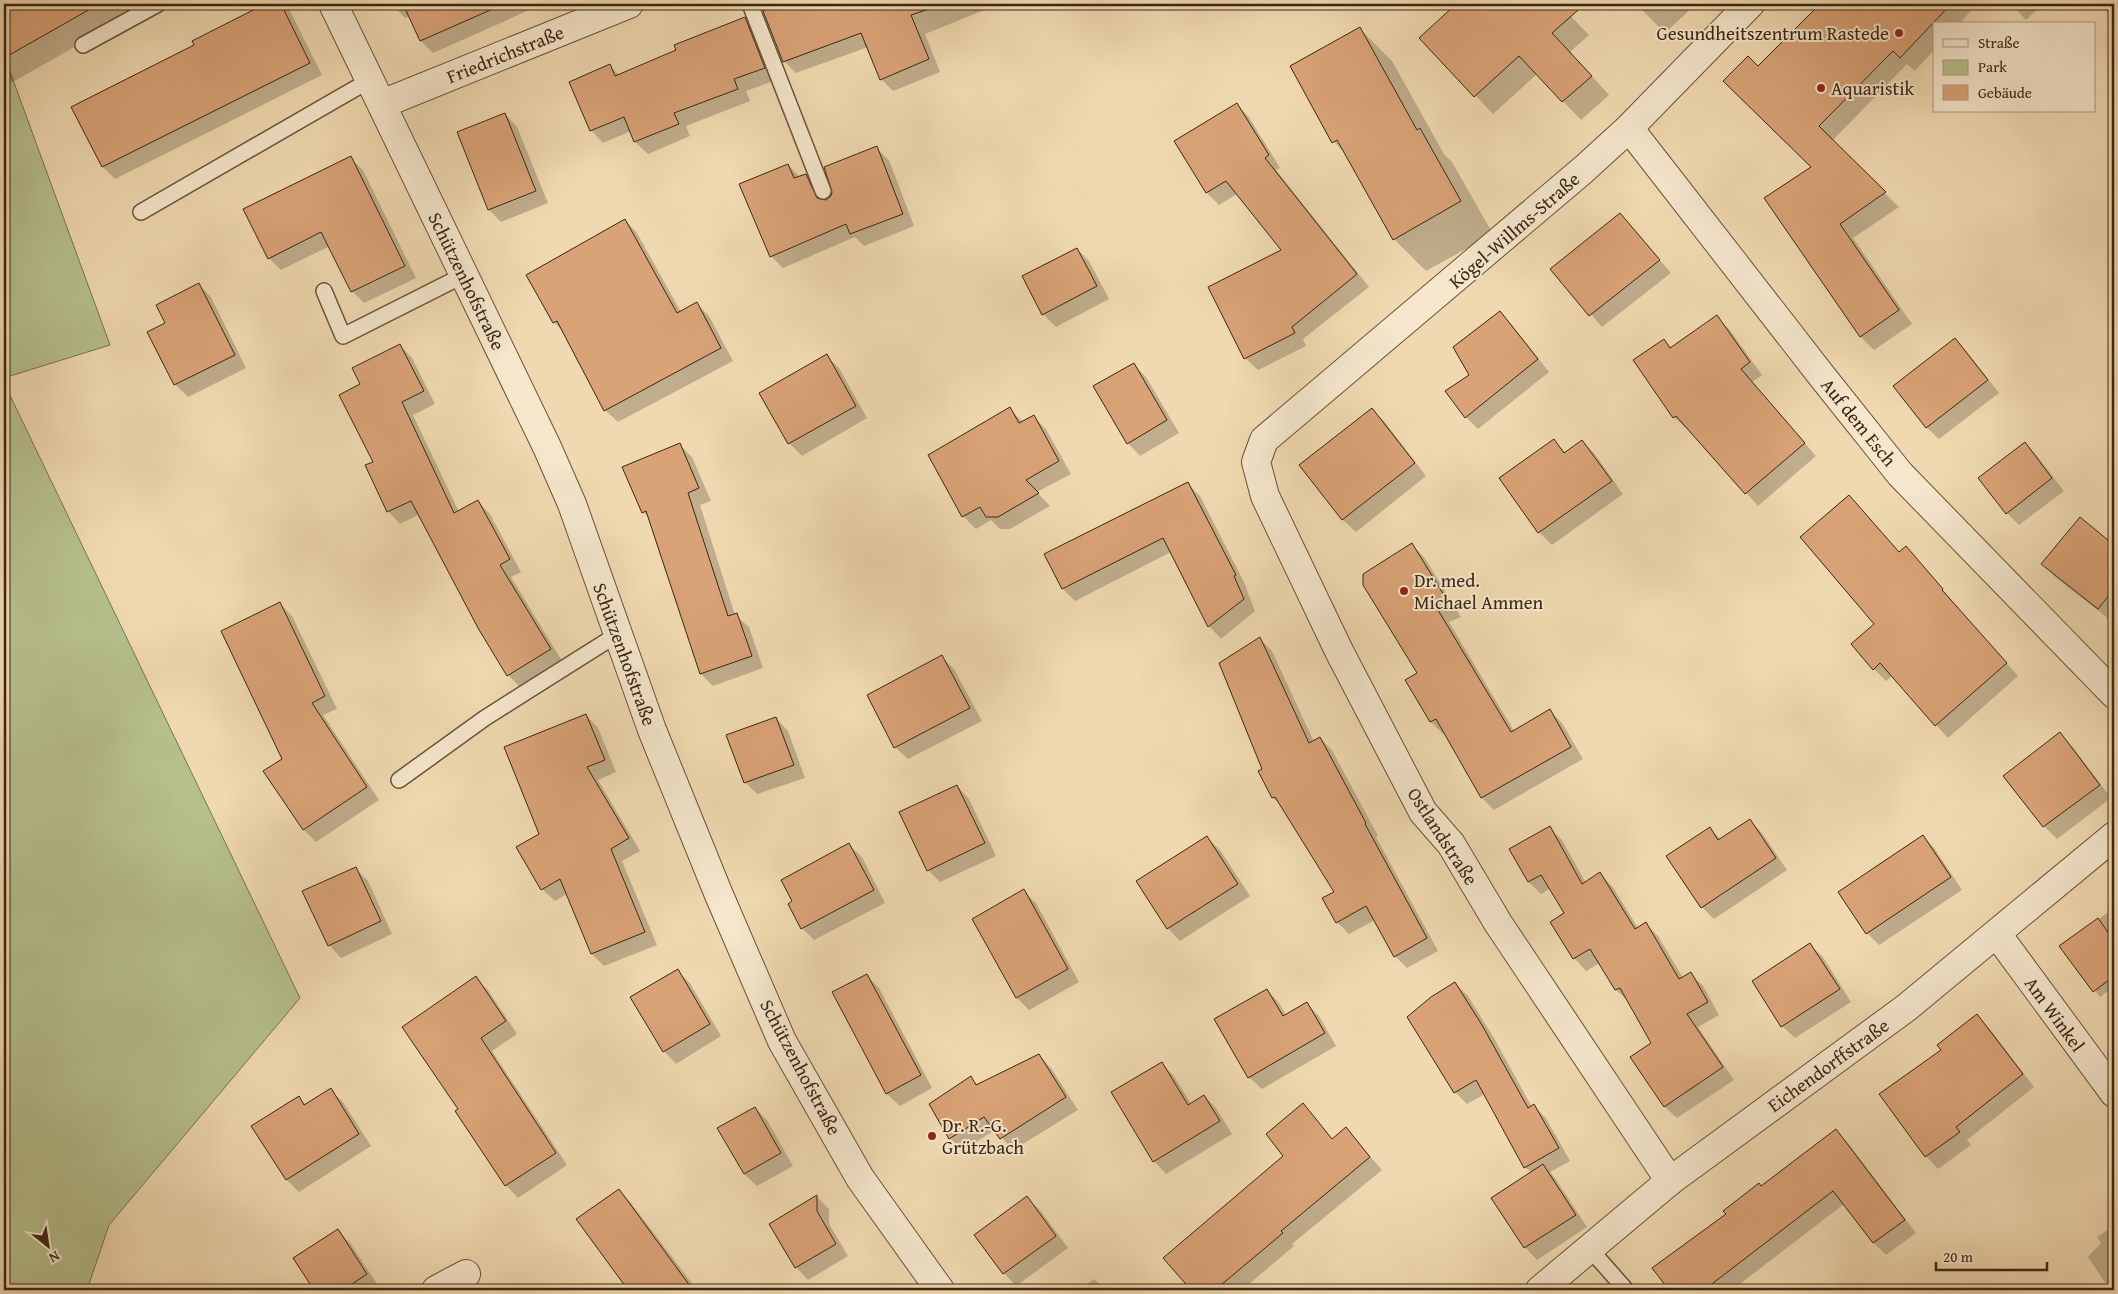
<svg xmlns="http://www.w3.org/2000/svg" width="2118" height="1294" font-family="'Gentium Book Plus',serif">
<rect width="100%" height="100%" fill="#f0d9b0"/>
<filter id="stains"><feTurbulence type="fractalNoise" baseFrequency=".004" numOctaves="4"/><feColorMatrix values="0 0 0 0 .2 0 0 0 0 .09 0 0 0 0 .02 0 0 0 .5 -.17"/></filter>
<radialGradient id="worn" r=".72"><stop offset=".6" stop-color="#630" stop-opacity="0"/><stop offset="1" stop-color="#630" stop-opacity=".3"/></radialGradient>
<g fill="#b6c08d" stroke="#787350">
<polygon points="5,58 110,345 7,377 4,371"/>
<polygon points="4,383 300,998 109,1225 87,1290 4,1290"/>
</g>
<g fill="#0003">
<polygon points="4,4 150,4 4,87"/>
<polygon points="268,4 282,4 290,11 322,75 115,179 103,167 196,45 194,42"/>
<polygon points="392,4 543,4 433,53 421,41 410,16 405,18"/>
<polygon points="764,4 999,4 925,34 940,72 893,91 881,79 868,47 796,73 784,61"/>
<polygon points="1458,4 1559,4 1589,35 1570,52 1609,95 1581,120 1537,74 1493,114 1421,38"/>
<polygon points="1636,4 1696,4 1665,33"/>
<polygon points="1827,4 1977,4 1959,24 1934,24 1934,50 1915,71 1907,64 1832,141 1899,207 1853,238 1912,324 1874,350 1860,336 1813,167 1758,68"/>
<polygon points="2011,4 2043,4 2026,20"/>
<polygon points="745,19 757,31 776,80 746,91 750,101 686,126 690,136 648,154 635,142 631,131 603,143 591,130 610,66 619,75 678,51"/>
<polygon points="1360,29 1392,61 1444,154 1452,162 1493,234 1426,271 1394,239 1346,154 1334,142"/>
<polygon points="1237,105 1249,117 1280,168 1276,170 1369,287 1303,339 1306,346 1258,370 1245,358 1283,251 1237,194 1219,205 1206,192"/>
<polygon points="505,114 517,127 548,203 501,222 489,210 458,133"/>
<polygon points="876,148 889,160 914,226 864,246 855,237 783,268 771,256 788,165 800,177 806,175 818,187 824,201 826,201"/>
<polygon points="350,158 363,170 416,278 364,303 352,291 330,246 281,270 269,258"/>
<polygon points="1620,214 1671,273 1602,327 1552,269"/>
<polygon points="625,220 637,233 681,312 697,304 709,316 733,361 618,422 605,410 564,333 554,322"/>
<polygon points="1077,249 1089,261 1109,299 1056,327 1043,314 1024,276"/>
<polygon points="198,284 211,297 246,368 188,397 175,384 149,332 167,324"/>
<polygon points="1500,313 1512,325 1549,372 1478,429 1466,417 1471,375"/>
<polygon points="1716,317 1729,329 1762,375 1752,382 1816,456 1758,506 1688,428 1687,429 1674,417 1664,340 1672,348"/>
<polygon points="1955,339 1967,352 1999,393 1939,439 1926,427"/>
<polygon points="400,345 412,358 435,404 413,415 459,512 478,502 490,514 521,572 511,577 562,661 520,687 508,675 420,514 400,524 388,511 375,463 362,384"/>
<polygon points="826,356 839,368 867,418 802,456 789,443 761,394"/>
<polygon points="1133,364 1146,377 1179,433 1140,456 1128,443"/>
<polygon points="1010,409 1023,422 1034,417 1046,429 1071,474 1037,492 1050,506 1010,529 1000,529 991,520 976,529 963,516 929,455"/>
<polygon points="1371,409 1384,421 1426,476 1356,532 1343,520 1300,465"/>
<polygon points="1554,441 1566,453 1582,441 1594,453 1623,494 1552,545 1539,532 1501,478"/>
<polygon points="2024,443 2037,456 2064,491 2019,525 2007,513"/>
<polygon points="679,444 692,457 711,501 700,505 735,615 749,627 763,668 713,686 701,674 650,518 643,512"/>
<polygon points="1187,483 1200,496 1247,588 1246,588 1255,611 1221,639 1209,626 1171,552 1075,601 1063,589"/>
<polygon points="2080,518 2114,546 2114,623 2055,577 2043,564"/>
<polygon points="1412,545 1424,557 1461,617 1449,622 1514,731 1550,711 1562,723 1583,759 1494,810 1482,798 1445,733 1443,734 1431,722 1406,681 1419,674"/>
<polygon points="1906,548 2018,676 1948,738 1892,676 1886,681 1874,669 1876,624"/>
<polygon points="280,604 292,616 337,709 323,715 379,800 316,842 304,830 265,772 283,760"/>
<polygon points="1260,639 1272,651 1314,742 1320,738 1332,750 1378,836 1376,837 1438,951 1407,968 1395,956 1375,920 1349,934 1337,922 1335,892 1283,807 1273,798 1259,772 1264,769"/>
<polygon points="942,657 954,669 982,721 908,759 895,747"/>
<polygon points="586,715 598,728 616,772 598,780 640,851 622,861 657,945 604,966 592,954 567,894 555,901 542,889 540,835"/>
<polygon points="776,718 788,731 805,778 757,794 745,782"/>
<polygon points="2060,734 2072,746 2111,798 2057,839 2044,826 2005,776"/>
<polygon points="957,786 969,799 996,856 940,882 928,870"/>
<polygon points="1750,820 1762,833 1787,870 1714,919 1702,907 1710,828 1721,840"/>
<polygon points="1550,828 1562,840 1586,883 1600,874 1612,886 1638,928 1646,924 1658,936 1683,978 1691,974 1703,986 1719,1015 1698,1027 1734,1080 1677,1118 1664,1106 1652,1043 1629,1002 1616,990 1600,963 1586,971 1574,958 1552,922 1566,913 1551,888 1541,894 1529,882 1511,849"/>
<polygon points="1923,836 1935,849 1962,890 1879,945 1867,933"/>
<polygon points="1207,838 1220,850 1250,896 1180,941 1168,928"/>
<polygon points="849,845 862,857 885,903 814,940 802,928"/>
<polygon points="355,868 368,881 392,934 341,958 329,945"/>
<polygon points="1023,891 1036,903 1079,982 1029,1010 1017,998 973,919"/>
<polygon points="2114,908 2114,986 2100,997 2061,946"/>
<polygon points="1810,945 1823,957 1851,1002 1795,1038 1782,1026"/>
<polygon points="677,971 690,983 721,1036 676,1064 664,1051"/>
<polygon points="867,976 879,988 932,1088 900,1106 887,1094 834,993"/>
<polygon points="476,978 488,990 517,1034 492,1051 567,1165 518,1198 506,1185 459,1110"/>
<polygon points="1455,983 1468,996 1494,1038 1532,1107 1534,1106 1546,1118 1570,1161 1550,1172 1555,1178 1587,1227 1537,1260 1525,1247 1532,1173 1525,1167 1485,1094 1467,1104 1455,1092"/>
<polygon points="1267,990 1279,1003 1286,1015 1307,1004 1319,1016 1336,1046 1262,1089 1249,1077"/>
<polygon points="1977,1016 1989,1028 2034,1087 1967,1140 1971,1145 1938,1169 1926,1156 1881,1094 1943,1050"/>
<polygon points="1039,1055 1051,1068 1078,1110 1013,1150 995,1130 962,1151 950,1138 971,1078 978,1085"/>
<polygon points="1161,1063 1174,1076 1191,1104 1204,1096 1216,1108 1232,1134 1166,1174 1154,1161"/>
<polygon points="330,1090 343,1102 371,1146 299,1192 287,1180 299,1097 306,1105"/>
<polygon points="1302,1105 1333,1140 1346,1129 1382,1170 1292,1244 1294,1246 1242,1290 1192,1290 1165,1259 1285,1156"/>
<polygon points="755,1108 767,1120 793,1166 757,1186 744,1174"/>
<polygon points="1835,1131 1848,1143 1916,1233 1886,1255 1874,1243 1844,1204 1732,1290 1671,1290 1654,1268"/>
<polygon points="619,1190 631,1203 697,1290 629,1290 578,1219"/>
<polygon points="817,1197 829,1209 829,1224 848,1256 808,1280 796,1267 770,1224"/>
<polygon points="1027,1198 1040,1210 1068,1248 1016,1286 1004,1273 976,1235"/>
<polygon points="2114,1226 2114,1290 2110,1290 2088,1257 2101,1243 2097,1237"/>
<polygon points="337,1230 350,1243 379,1287 373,1290 315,1290 294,1258"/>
<polygon points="1094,1279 1105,1290 1080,1290"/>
</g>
<g fill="#d9a277" stroke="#3b2613">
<polygon points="4,4 99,4 4,58"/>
<polygon points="265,4 281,4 310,63 102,167 71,107 194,45 192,41"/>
<polygon points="403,4 504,4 420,41"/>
<polygon points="763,4 931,4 932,8 911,15 929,59 880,80 861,33 783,62 763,11 765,10"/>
<polygon points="1456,4 1585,4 1552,33 1592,76 1562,102 1519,56 1474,97 1419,38"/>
<polygon points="1820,4 1951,4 1900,58 1893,51 1819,126 1886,192 1840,224 1899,310 1860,337 1764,198 1811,167 1723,81 1748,56 1758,66"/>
<polygon points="745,17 765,68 734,79 738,89 674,113 679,124 634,142 624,117 590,131 569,82 610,64 615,76 676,50 674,45"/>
<polygon points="1360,27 1417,130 1420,128 1461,201 1393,240 1337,140 1332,143 1290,66"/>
<polygon points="1237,103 1269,155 1265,158 1357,274 1292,327 1295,333 1244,359 1208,287 1281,250 1226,181 1206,193 1174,141"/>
<polygon points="505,113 536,191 488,210 457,132"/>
<polygon points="877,146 903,214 850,234 846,224 770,257 739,184 788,164 794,178 806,174 817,198 826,200 831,196 832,192 824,167"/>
<polygon points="351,156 405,266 351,292 321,232 268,259 243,209"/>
<polygon points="1620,213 1660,260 1589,316 1550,269"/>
<polygon points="625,219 677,313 697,302 721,348 604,411 557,321 553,323 526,275"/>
<polygon points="1077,248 1097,286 1042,315 1022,276"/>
<polygon points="199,283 235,355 174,385 147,332 165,323 156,305"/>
<polygon points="1500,311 1538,359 1465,418 1445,391 1469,375 1453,347"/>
<polygon points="1717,315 1750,362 1741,369 1805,443 1745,494 1676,416 1673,418 1633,360 1664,339 1670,348"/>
<polygon points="1955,338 1988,380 1926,428 1893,386"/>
<polygon points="400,344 424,391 402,402 454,513 478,500 510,559 500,565 551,649 507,676 478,628 411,501 387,512 365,465 373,462 339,395 360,384 352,368"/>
<polygon points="827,354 856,406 788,444 759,393"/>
<polygon points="1134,363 1167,420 1127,444 1093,386"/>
<polygon points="1010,407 1019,423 1034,415 1059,461 1026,480 1039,493 998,517 986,517 980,507 962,517 928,455"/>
<polygon points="1372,408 1415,463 1342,520 1299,465"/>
<polygon points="1554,439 1564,453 1582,440 1612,481 1538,533 1499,478"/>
<polygon points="2025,442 2052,478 2006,514 1978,478"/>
<polygon points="680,443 699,488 688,493 728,616 737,613 752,656 700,674 646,511 642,513 622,467"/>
<polygon points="1188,482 1236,575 1234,576 1244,599 1208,627 1163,538 1062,589 1044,554"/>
<polygon points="1849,495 1899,552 1906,546 1943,589 1942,590 2007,663 1935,726 1880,663 1873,670 1851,644 1874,624 1800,537"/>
<polygon points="2080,517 2114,545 2114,589 2098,609 2041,564"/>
<polygon points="1412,543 1450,605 1438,610 1511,732 1550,709 1571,747 1481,798 1436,719 1430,722 1405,680 1417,673 1363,585 1363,574"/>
<polygon points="280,602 325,696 312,703 367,787 303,830 263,771 282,759 221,631"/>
<polygon points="1260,637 1309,743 1320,737 1366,823 1365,824 1427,938 1394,957 1366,906 1336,923 1322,898 1334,892 1275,797 1272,798 1258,771 1262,769 1219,663"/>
<polygon points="942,655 970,708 894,748 867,695"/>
<polygon points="586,714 605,760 587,767 629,838 611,849 645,932 591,954 560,879 541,890 516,847 539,834 504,747"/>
<polygon points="776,717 794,765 744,783 726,735"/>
<polygon points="2060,732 2100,785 2043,827 2003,776"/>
<polygon points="957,785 985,843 927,871 899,812"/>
<polygon points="1750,819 1776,858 1701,908 1666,856 1710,827 1718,840"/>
<polygon points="1550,826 1582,884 1600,872 1635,929 1646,922 1679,979 1691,972 1708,1002 1687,1014 1723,1067 1664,1107 1630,1057 1651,1043 1620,988 1615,990 1590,949 1573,959 1550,922 1564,913 1541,875 1528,882 1509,849"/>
<polygon points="1923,835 1951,877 1866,934 1838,892"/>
<polygon points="1207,836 1238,884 1167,929 1136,881"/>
<polygon points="849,843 874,890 801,929 788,904 792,901 781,880"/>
<polygon points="356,867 381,921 328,946 302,891"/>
<polygon points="1024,889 1068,969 1016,998 972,919"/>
<polygon points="2098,918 2114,941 2114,976 2093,992 2059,946"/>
<polygon points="1810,943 1840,989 1781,1027 1752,981"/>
<polygon points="678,969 710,1024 663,1052 630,997"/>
<polygon points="867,974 921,1075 886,1094 832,992"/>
<polygon points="476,976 506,1021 481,1038 556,1153 505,1186 455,1111 458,1109 402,1027"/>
<polygon points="1455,982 1482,1025 1528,1108 1534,1104 1559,1148 1524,1168 1476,1080 1454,1093 1407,1017 1431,997"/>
<polygon points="1267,989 1283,1016 1307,1002 1325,1033 1248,1078 1214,1019"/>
<polygon points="1977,1014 2023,1074 1956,1127 1960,1132 1925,1157 1879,1094 1941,1050 1937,1045"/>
<polygon points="1039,1054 1066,1097 1000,1139 984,1117 949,1139 929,1104 971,1076 976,1085"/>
<polygon points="1162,1062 1188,1105 1204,1095 1220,1121 1153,1162 1111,1092"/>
<polygon points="331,1088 359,1134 286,1180 251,1126 299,1096 304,1105"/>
<polygon points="1303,1103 1332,1139 1346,1127 1370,1157 1281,1231 1283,1233 1215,1290 1191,1290 1163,1258 1283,1156 1266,1134"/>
<polygon points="755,1107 781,1153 744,1174 717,1128"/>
<polygon points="1836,1129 1905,1220 1873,1243 1833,1191 1704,1290 1669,1290 1652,1268 1726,1214 1723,1211 1759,1183 1761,1186"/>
<polygon points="1543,1164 1576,1215 1524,1248 1491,1198"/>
<polygon points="619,1189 693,1290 628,1290 576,1219"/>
<polygon points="817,1195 817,1211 836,1244 795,1268 769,1224"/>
<polygon points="1027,1196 1056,1236 1003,1274 974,1235"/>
<polygon points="338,1229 367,1274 343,1290 314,1290 293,1258"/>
</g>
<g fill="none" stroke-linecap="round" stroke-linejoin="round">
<g stroke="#68533a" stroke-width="18">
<g id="lane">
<polyline points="750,4 823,191"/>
<polyline points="83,45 158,4"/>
<polyline points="141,212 370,80"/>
<polyline points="324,291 343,336 464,275"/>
<polyline points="399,780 485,718 618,634"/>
<polyline points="1590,1249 1626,1290"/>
</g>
</g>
<g stroke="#68533a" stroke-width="30">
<g id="street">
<polyline points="333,4 547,447 572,504 652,730 719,895 782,1041 860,1178 940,1290"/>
<polyline points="382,104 629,4"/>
<polyline points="1629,128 1821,375 1900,474 2114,694"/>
<polyline points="1997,934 2114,1093"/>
<polyline points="1670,1181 1498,923 1451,844 1423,812 1339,651 1265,496 1256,462 1264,440 1583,170 1629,128 1750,4"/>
<polyline points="436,1290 466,1274"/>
<polyline points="1540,1290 1670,1181 1906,1008 2114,836"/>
</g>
</g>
<use href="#lane" stroke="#f5e6cc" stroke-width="15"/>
<use href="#street" stroke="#f5e6cc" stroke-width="28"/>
</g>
<g fill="#8f2418" stroke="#f5e6cc" stroke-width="2">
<circle cx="1899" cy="33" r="5"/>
<circle cx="1821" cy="88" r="5"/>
<circle cx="1404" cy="591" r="5"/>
<circle cx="932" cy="1136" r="5"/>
</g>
<g text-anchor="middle" stroke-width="4" stroke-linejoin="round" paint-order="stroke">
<g font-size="19" fill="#3b2613" stroke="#f5e6cc" text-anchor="start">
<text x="1889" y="40" text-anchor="end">Gesundheitszentrum Rastede</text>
<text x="1831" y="95">Aquaristik</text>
<text x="1414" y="587">Dr. med.<tspan x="1414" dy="22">Michael Ammen</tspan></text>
<text x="942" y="1132">Dr. R.-G.<tspan x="942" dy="22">Grützbach</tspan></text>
</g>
<g font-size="19" fill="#3b2613" stroke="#f5e6cc">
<text transform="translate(505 54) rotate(-22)" y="7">Friedrichstraße</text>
<text transform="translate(1514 230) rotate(-41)" y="7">Kögel-Willms-Straße</text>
<text transform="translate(467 281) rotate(64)" y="7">Schützenhofstraße</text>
<text transform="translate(1859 422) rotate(51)" y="7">Auf dem Esch</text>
<text transform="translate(625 654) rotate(70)" y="7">Schützenhofstraße</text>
<text transform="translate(1443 836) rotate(57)" y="7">Ostlandstraße</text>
<text transform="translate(2055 1014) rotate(54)" y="7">Am Winkel</text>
<text transform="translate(1828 1065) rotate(-36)" y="7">Eichendorffstraße</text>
<text transform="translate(801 1067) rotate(62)" y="7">Schützenhofstraße</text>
</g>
</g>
<rect width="2118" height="1294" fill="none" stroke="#f0d9b0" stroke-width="20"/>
<rect x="5" y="5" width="2108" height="1284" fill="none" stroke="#3b2613" stroke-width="2.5"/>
<rect x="10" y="10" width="2098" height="1274" fill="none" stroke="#3b2613"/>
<rect x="1933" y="22" width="162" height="90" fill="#f5e6cc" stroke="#ab9982"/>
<rect x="1943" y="39" width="25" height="8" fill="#f5e6cc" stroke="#ab9982"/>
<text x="1978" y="48" font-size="15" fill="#3b2613">Straße</text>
<rect x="1943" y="60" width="25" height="15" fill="#b6c08d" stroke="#ab9982"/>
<text x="1978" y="72" font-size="15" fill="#3b2613">Park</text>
<rect x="1943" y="85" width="25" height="15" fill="#d9a277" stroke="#ab9982"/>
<text x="1978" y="98" font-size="15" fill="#3b2613">Gebäude</text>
<g transform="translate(48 1246) rotate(150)" stroke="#f5e6cc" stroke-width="4" paint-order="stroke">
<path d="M0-4L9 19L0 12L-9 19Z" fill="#3b2613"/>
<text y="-8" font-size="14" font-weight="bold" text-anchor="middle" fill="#3b2613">N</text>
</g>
<path d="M1936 1262v8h111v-8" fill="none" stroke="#3b2613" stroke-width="2.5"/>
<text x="1943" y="1262" font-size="15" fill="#3b2613" stroke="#f5e6cc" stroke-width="4" paint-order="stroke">20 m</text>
<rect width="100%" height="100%" filter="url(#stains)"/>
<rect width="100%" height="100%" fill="url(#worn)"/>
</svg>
